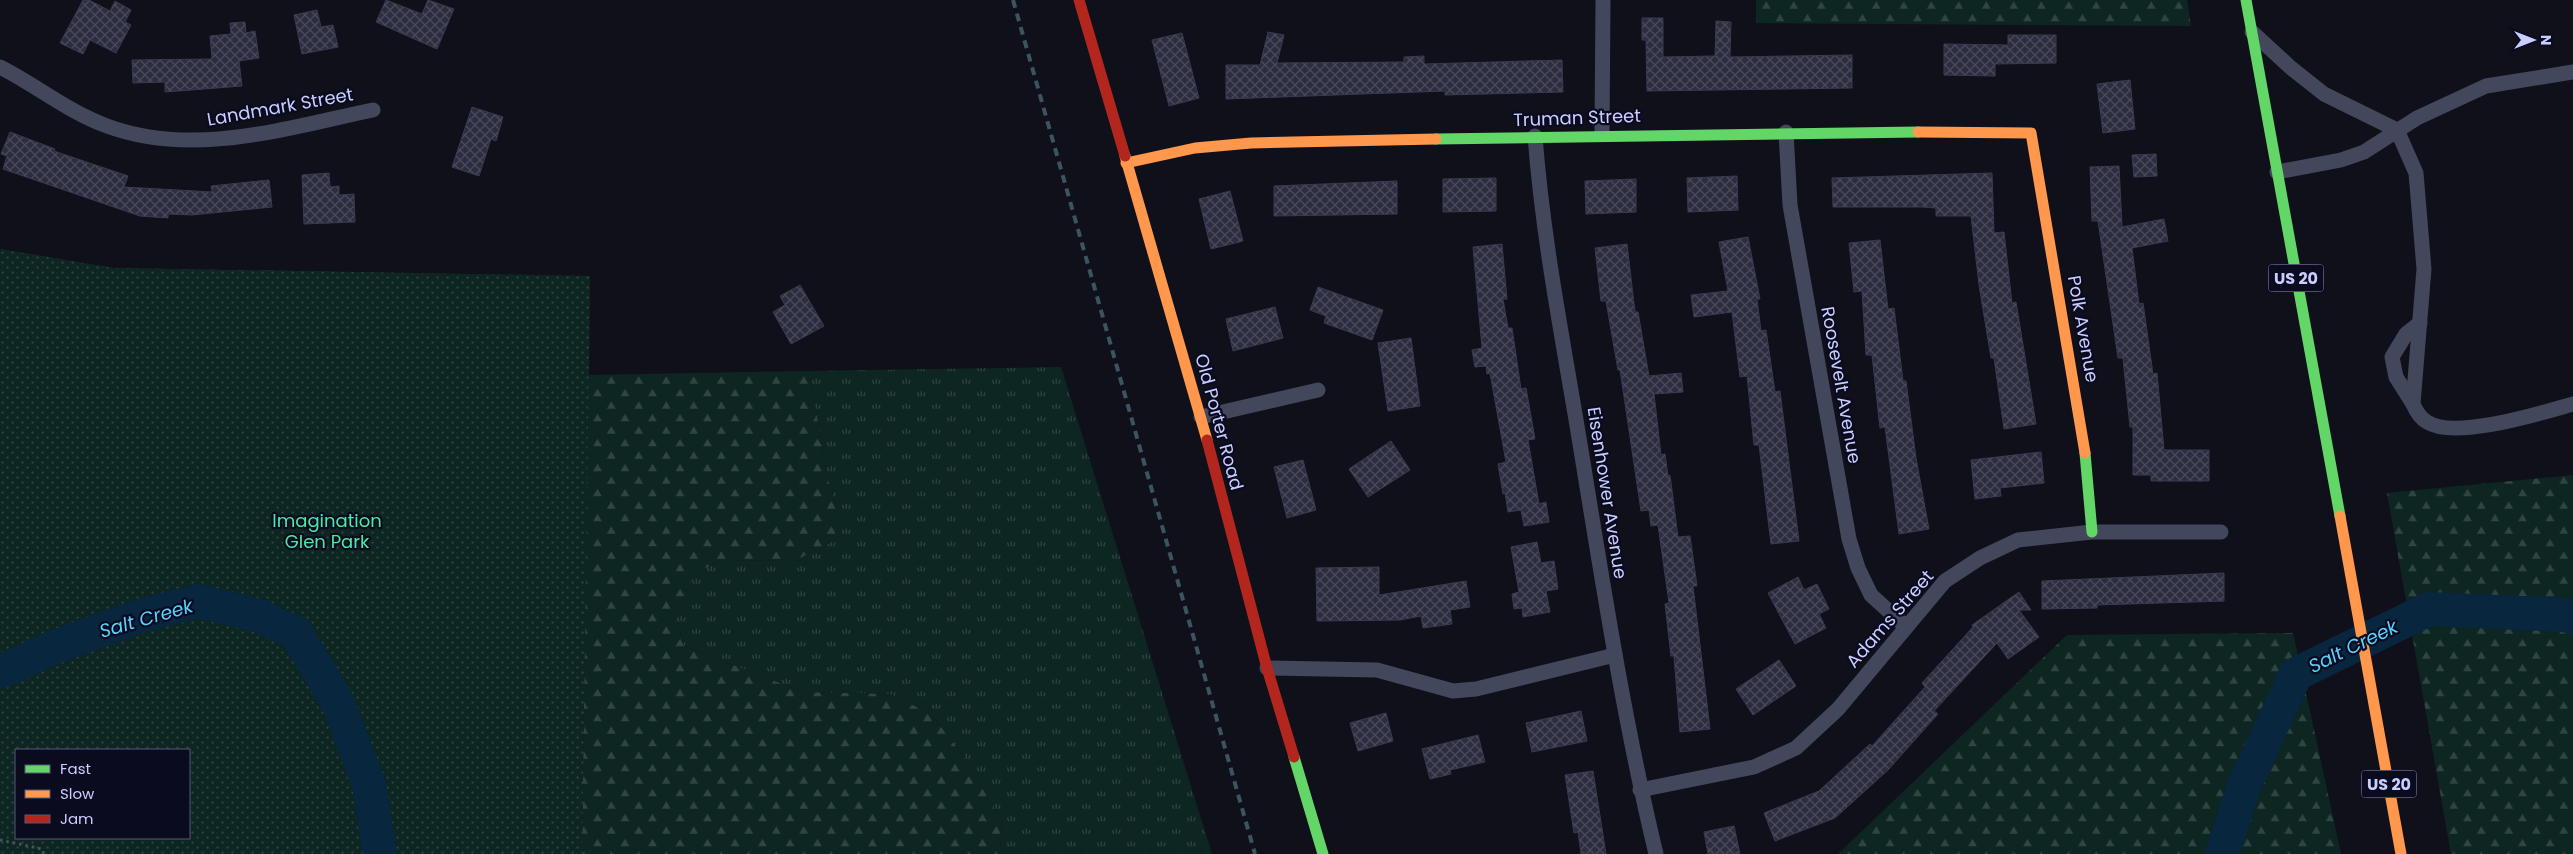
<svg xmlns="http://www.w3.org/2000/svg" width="2573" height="854" font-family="Poppins,sans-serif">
<defs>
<pattern id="grass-tufts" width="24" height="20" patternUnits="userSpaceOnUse" patternTransform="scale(1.25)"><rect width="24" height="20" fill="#0d2622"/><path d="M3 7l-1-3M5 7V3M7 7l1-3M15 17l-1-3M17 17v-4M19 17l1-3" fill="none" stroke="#2f4443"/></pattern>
<pattern id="forest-firs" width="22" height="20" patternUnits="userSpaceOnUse" patternTransform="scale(1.25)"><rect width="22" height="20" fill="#0d2622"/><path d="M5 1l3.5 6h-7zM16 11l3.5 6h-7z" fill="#2f4443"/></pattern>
<pattern id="park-dots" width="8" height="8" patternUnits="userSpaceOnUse" patternTransform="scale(1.25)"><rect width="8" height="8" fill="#0d2622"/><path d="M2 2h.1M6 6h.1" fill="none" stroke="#2f4443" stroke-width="1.8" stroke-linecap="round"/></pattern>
<pattern id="building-cross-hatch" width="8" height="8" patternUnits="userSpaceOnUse" patternTransform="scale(1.25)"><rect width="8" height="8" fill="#2c2d3e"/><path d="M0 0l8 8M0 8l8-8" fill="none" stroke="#494a5b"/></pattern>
</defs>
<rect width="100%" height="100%" fill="#10101b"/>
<polygon fill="url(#grass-tufts)" points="1061,367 1212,854 1000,854 1002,822 963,755 931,714 890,694 803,692 684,646 675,615 695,573 723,560 794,561 839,516 828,479 809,371"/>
<g fill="url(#forest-firs)">
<polygon points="1756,0 2187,0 2191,26 1756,23"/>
<polygon points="0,249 113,268 590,276 589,375 809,371 828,479 839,516 834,541 794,561 723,560 695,573 675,615 684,646 803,692 890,694 931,714 963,755 1002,822 1000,854 582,854 587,432"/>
<polygon points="2573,475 2573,854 2451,854 2387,493"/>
<polygon points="2293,633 2341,854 1838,854 2067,635"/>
</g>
<path fill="url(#park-dots)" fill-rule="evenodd" d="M0,249l113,19 477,8 -8,578h-582zM16,750h173v88h-173z"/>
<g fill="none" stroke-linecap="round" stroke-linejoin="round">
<g stroke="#08263e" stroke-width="34">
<polyline points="0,672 52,648 140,616 198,601 260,616 296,633 338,703 369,785 380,854"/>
<polyline points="2222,854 2244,786 2296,674 2429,609 2566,615 2573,618"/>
</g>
</g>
<g fill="url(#building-cross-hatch)" stroke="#393a50">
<polygon points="83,0 89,0 110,11 115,1 131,10 125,22 131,25 116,53 90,40 83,54 60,43"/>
<polygon points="386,0 422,14 428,0 454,9 437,49 376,22"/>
<polygon points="317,10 321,27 333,25 338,47 302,54 294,15"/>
<polygon points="1642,18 1663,18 1663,57 1715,56 1716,21 1731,22 1730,57 1852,55 1852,88 1647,91 1646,40 1642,40"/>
<polygon points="245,22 246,33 255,31 259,58 239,61 242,86 165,92 165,82 133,83 132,60 212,59 210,36 231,34 230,23"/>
<polygon points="1268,32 1284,35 1277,63 1404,62 1404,57 1424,56 1424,64 1562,60 1563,92 1445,95 1445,91 1226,99 1226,65 1260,65"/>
<polygon points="1182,33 1199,98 1169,106 1152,40"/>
<polygon points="2008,35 2056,35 2056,63 1995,64 1995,76 1944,75 1944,44 2008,45"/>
<polygon points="2130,80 2135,129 2103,133 2097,84"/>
<polygon points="472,107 503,117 496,141 491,139 479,176 452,167"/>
<polygon points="10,132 55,149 54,151 128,176 124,187 212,192 211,186 269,180 272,207 192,215 168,214 168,218 140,216 3,169 7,156 1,154"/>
<polygon points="2156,154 2157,176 2134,177 2132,155"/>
<polygon points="2119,166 2122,227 2164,219 2168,241 2132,248 2139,304 2143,303 2153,374 2157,373 2164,450 2209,450 2209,481 2151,481 2151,475 2133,475 2133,427 2130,427 2123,358 2118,358 2098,221 2092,221 2090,167"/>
<polygon points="329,173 330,187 339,186 339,195 354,194 355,222 304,224 302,175"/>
<polygon points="1992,173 1994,233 2004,232 2012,303 2016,302 2036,424 2004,429 1994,358 1991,358 1979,285 1971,216 1936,216 1936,208 1922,207 1833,207 1832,178"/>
<polygon points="1737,176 1738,210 1688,212 1687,178"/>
<polygon points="1496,178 1496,211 1443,212 1443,179"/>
<polygon points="1636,179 1636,212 1586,214 1585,181"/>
<polygon points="1397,181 1397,214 1274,216 1274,186"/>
<polygon points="1230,191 1243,241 1211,249 1199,199"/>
<polygon points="1748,237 1760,299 1757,299 1761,331 1766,330 1775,392 1780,391 1799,541 1771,544 1759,445 1754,445 1747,376 1740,377 1732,312 1694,317 1691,295 1728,291 1719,242"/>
<polygon points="1880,240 1888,309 1894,308 1903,381 1906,381 1916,458 1929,529 1899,534 1885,427 1880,428 1872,355 1866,355 1862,291 1854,292 1849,243"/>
<polygon points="1502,244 1507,299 1503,299 1508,328 1512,328 1521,389 1526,388 1535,439 1528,440 1539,504 1546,502 1549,522 1524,526 1521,510 1508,512 1505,493 1503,494 1498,464 1506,462 1490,373 1487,374 1486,366 1475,367 1472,350 1482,348 1473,247"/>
<polygon points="1627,244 1635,312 1638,312 1649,376 1681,373 1683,392 1654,394 1661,455 1665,454 1668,476 1670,475 1678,537 1690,536 1697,586 1693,586 1710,729 1680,732 1674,656 1671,656 1665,604 1669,603 1658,525 1651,526 1649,510 1641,511 1620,370 1618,370 1606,301 1601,301 1595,248"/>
<polygon points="800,285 824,326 791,344 773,312 785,305 780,296"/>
<polygon points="1318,287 1383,310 1372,340 1324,323 1326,316 1310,310"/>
<polygon points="1275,307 1283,338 1233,351 1226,319"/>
<polygon points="1411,338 1420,406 1388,411 1378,343"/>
<polygon points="1391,441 1410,470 1368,497 1349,469"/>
<polygon points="2041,452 2044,483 2000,488 2001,496 1975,499 1971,460"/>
<polygon points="1303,460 1316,510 1287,518 1274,467"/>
<polygon points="1537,542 1541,563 1554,561 1558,589 1546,591 1550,612 1523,617 1522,608 1514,609 1512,594 1519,592 1511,547"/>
<polygon points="1379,567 1379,595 1466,581 1470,607 1450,610 1452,624 1423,628 1421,616 1400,620 1317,621 1316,568"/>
<polygon points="2224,573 2224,601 2097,605 2097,608 2042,609 2042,581"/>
<polygon points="1798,577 1804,590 1817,584 1829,609 1819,614 1826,628 1795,644 1768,593"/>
<polygon points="2019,592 2031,610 2019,610 2039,637 2008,659 1997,643 1934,711 1938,714 1888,770 1835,818 1775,841 1764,813 1819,791 1870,744 1872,746 1925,687 1922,683 1973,627 1972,625"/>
<polygon points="1779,660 1796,686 1753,715 1736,689"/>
<polygon points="1581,711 1587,741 1532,752 1526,723"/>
<polygon points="1386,713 1393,741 1358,751 1350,723"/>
<polygon points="1478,735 1485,762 1450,770 1451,774 1430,779 1422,749"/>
<polygon points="1593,771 1606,854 1581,854 1578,832 1574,833 1565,775"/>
<polygon points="1734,826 1740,854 1708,854 1704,832"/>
</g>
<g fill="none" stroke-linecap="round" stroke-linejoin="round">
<polyline stroke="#41565e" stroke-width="3" stroke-dasharray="2.5 4" stroke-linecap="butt" points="0,840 42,849 44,854"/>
<g stroke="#43475c" stroke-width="15">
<path d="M2252,32l38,35 34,27 73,36 19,43 8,96 -11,135c3,7 7,14 14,18 28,18 114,-9 146,-18"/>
<path d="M0,67c36,18 68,45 107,59 86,32 179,2 266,-16"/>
<polyline points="1786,132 1790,205 1849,539 1858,568 1871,595 1905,626"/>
<polyline points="1602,134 1603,0"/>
<path d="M1535,136c8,106 29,209 46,314 22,135 43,271 75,404"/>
<polyline points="2277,172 2341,160 2364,152 2417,118 2486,86 2573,72"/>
<polyline points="2413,404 2396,377 2392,357 2406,334 2420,323"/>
<polyline points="1201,417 1318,390"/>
<polyline points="1267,668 1377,670 1453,691 1476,689 1615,655"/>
<polyline points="1640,790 1754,767 1796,748 1838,709 1945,581 1980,558 2018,540 2092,532 2221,532"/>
</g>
<g stroke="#63d668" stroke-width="11">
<polyline points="2246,0 2340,516"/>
<polyline points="1436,139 1918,132"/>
<polyline points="2085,453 2092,532"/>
<polyline points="1294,757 1323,854"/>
</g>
<g stroke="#ff974d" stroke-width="11">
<polyline points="1918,132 2031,133 2085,453"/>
<polyline points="1125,156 1207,440"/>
<polyline points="1126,163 1195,148 1251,143 1436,139"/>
<polyline points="2340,516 2401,854"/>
</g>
<g stroke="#b3261e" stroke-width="11">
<polyline points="1079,0 1125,156"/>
<polyline points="1207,440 1267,668 1294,757"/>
</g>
<polyline stroke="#3a555f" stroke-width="4" stroke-dasharray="8 6" stroke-linecap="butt" points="1013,0 1255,854"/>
</g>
<g text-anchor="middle" stroke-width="4.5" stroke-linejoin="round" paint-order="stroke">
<g fill="#0b0b20" stroke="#9094bc" stroke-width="1">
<rect x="2268.5" y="264.5" width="55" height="27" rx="4"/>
<rect x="2361.5" y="770.5" width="55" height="27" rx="4"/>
</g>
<g font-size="16" font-weight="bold" fill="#c9ceff">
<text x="2296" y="284">US 20</text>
<text x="2389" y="790">US 20</text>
</g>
<g font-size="18" fill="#c9ceff" stroke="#0b0b20">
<text transform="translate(280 107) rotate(-10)" y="6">Landmark Street</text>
<text transform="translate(1577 118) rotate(-2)" y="6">Truman Street</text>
<text transform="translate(2083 329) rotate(80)" y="6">Polk Avenue</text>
<text transform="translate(1841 385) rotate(80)" y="6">Roosevelt Avenue</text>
<text transform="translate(1219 422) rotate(75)" y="6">Old Porter Road</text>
<text transform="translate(1607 493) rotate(81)" y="6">Eisenhower Avenue</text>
<text transform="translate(1890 619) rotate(-49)" y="6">Adams Street</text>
</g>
<g font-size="18" fill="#4ce9a2" stroke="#0b0b20">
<text x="327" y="527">Imagination<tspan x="327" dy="21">Glen Park</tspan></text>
</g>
<g font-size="19" font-style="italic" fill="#57d3ff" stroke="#0b0b20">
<text transform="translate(146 618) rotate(-16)" y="7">Salt Creek</text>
<text transform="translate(2353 646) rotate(-26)" y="7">Salt Creek</text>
</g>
</g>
<rect x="15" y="749" width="175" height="90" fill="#0b0b20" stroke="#575979"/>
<rect x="25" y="765" width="25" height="8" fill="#63d668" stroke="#575979"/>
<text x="60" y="774" font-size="15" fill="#c9ceff">Fast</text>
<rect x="25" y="790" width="25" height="8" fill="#ff974d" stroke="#575979"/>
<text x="60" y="799" font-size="15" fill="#c9ceff">Slow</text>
<rect x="25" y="815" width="25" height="8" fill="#b3261e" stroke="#575979"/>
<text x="60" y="824" font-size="15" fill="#c9ceff">Jam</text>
<g transform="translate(2533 40) rotate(90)" stroke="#0b0b20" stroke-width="4" paint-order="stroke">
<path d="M0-4L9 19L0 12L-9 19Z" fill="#c9ceff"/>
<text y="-8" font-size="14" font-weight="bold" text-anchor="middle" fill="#c9ceff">N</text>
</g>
</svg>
